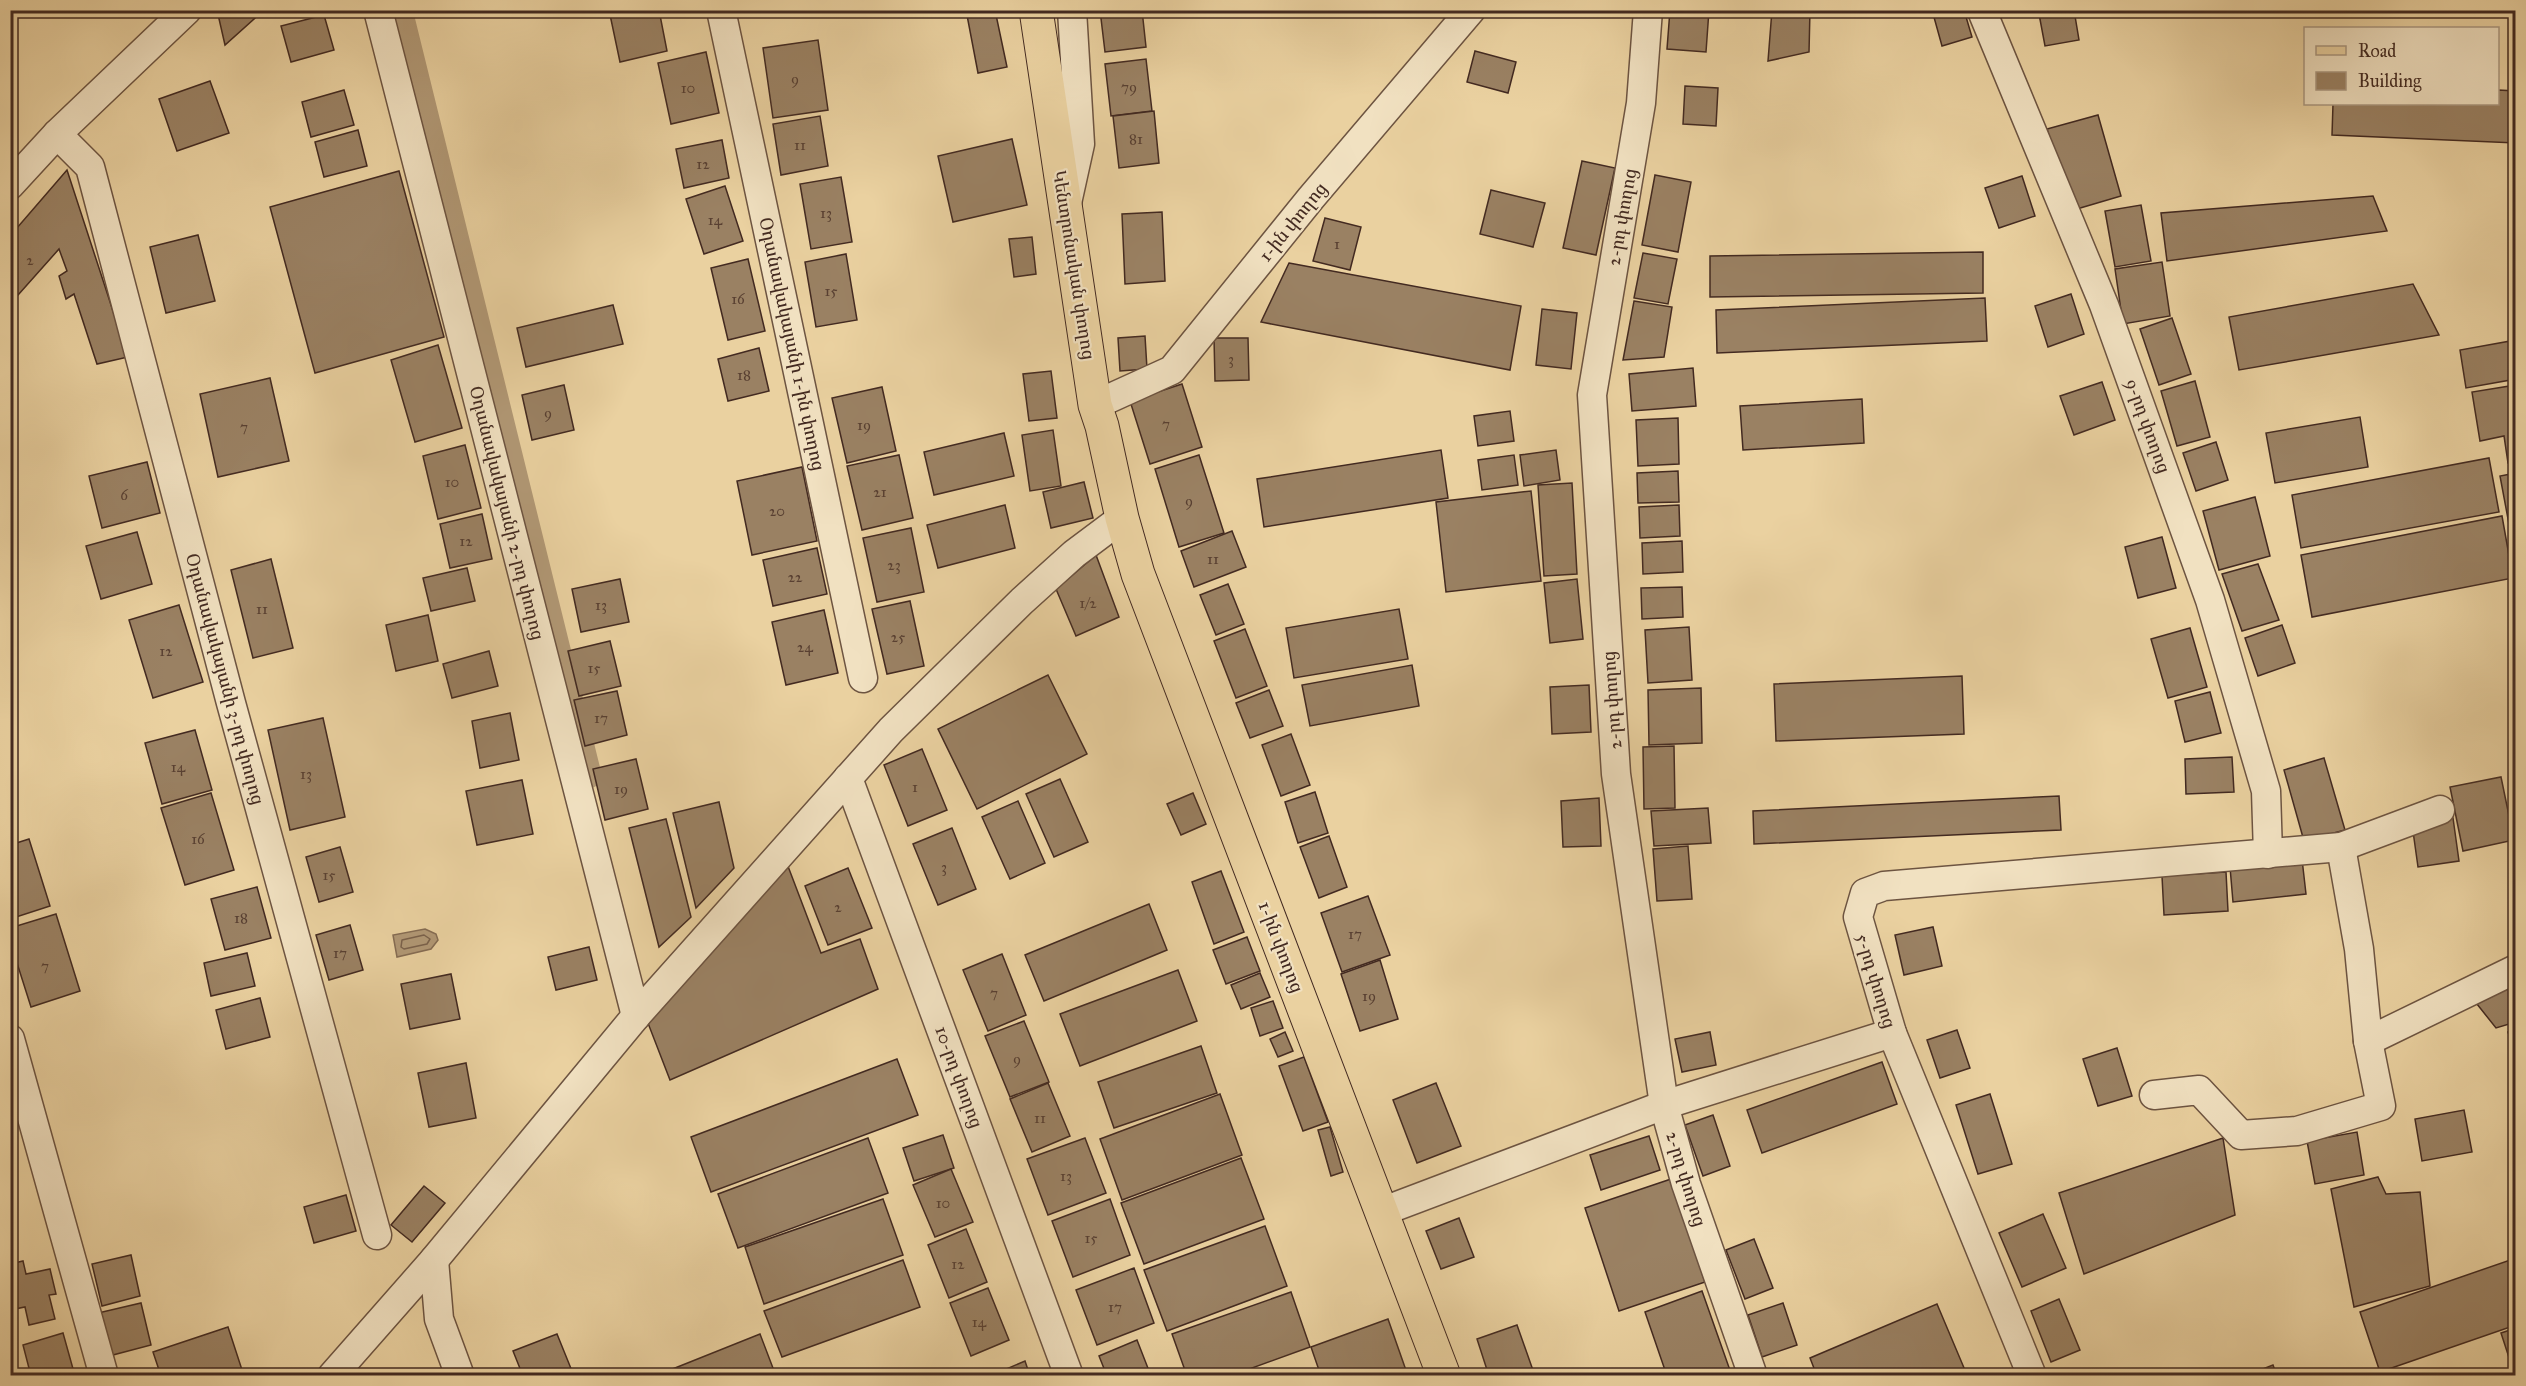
<svg xmlns="http://www.w3.org/2000/svg" width="2526" height="1386" font-family="'IM FELL Great Primer','Noto Serif Armenian',serif">
<rect width="100%" height="100%" fill="#ead1a0"/>
<filter id="stains"><feTurbulence type="fractalNoise" baseFrequency=".00333" numOctaves="4"/><feColorMatrix values="0 0 0 0 .2 0 0 0 0 .09 0 0 0 0 .02 0 0 0 .5 -.17"/></filter>
<radialGradient id="worn" r=".72"><stop offset=".6" stop-color="#630" stop-opacity="0"/><stop offset="1" stop-color="#630" stop-opacity=".3"/></radialGradient>
<polygon fill="#b19875" stroke="#856c53" stroke-width="1.5" points="425,929 436,934 438,940 431,949 397,957 393,935"/>
<g fill="none" stroke-linecap="round" stroke-linejoin="round">
<polygon stroke="#7a614b" stroke-width="1.5" points="424,935 430,939 427,944 404,949 401,947 402,940"/>
<polyline stroke="#b19875" stroke-width="27" points="399,10 588,775"/>
</g>
<g fill="#9a8163" stroke="#432a21" stroke-width="1.5">
<polygon points="217,10 264,10 225,45"/>
<polygon points="609,10 659,10 667,51 620,62"/>
<polygon points="966,10 995,10 1007,67 978,73"/>
<polygon points="1100,10 1142,10 1146,47 1105,52"/>
<polygon points="1670,10 1709,10 1706,52 1667,49"/>
<polygon points="1772,10 1810,10 1809,52 1768,61"/>
<polygon points="1932,10 1964,10 1972,37 1942,46"/>
<polygon points="2060,10 2074,10 2079,40 2045,46 2039,14"/>
<polygon points="324,15 334,50 291,62 281,26"/>
<polygon points="818,40 828,110 773,118 763,48"/>
<polygon points="1475,51 1516,62 1508,93 1467,82"/>
<polygon points="706,52 719,113 671,124 658,63"/>
<polygon points="1146,59 1152,111 1111,116 1105,64"/>
<polygon points="210,81 229,133 177,151 159,99"/>
<polygon points="1685,86 1718,88 1716,126 1683,124"/>
<polygon points="344,90 354,125 311,137 302,102"/>
<polygon points="2498,90 2516,91 2516,143 2332,135 2333,104 2498,104"/>
<polygon points="1154,111 1159,163 1119,168 1113,116"/>
<polygon points="2098,115 2121,196 2070,211 2047,129"/>
<polygon points="820,116 828,166 781,175 773,124"/>
<polygon points="358,130 367,166 324,177 315,142"/>
<polygon points="1012,139 1027,205 953,222 938,156"/>
<polygon points="722,140 729,178 684,188 676,149"/>
<polygon points="1582,161 1615,168 1596,255 1563,248"/>
<polygon points="67,170 128,357 97,364 74,294 66,299 59,276 67,271 59,249 10,304 10,236"/>
<polygon points="399,171 444,337 315,373 270,207"/>
<polygon points="1655,175 1691,182 1678,252 1642,245"/>
<polygon points="2022,176 2035,216 1999,228 1985,188"/>
<polygon points="841,177 852,242 811,249 800,184"/>
<polygon points="725,186 743,241 704,254 686,199"/>
<polygon points="1491,190 1545,203 1533,247 1480,234"/>
<polygon points="2373,196 2387,231 2167,261 2161,213"/>
<polygon points="2141,205 2151,261 2115,267 2105,211"/>
<polygon points="1162,212 1165,281 1125,284 1122,214"/>
<polygon points="1325,218 1361,227 1350,270 1313,261"/>
<polygon points="198,235 215,301 166,313 150,247"/>
<polygon points="1032,237 1036,274 1014,277 1009,239"/>
<polygon points="1983,252 1983,293 1710,297 1710,256"/>
<polygon points="1643,253 1677,259 1668,304 1634,298"/>
<polygon points="846,254 857,320 816,327 805,262"/>
<polygon points="748,259 765,331 728,340 711,268"/>
<polygon points="2162,262 2170,316 2123,324 2115,269"/>
<polygon points="1289,263 1521,306 1510,370 1261,322"/>
<polygon points="2413,284 2439,335 2239,370 2229,317"/>
<polygon points="2071,294 2084,334 2048,347 2035,306"/>
<polygon points="1985,298 1987,341 1717,353 1716,310"/>
<polygon points="1634,301 1672,307 1664,357 1623,360"/>
<polygon points="613,305 623,344 526,367 517,328"/>
<polygon points="1542,309 1577,313 1571,369 1536,365"/>
<polygon points="2172,318 2191,374 2159,385 2140,329"/>
<polygon points="1145,336 1147,369 1120,371 1118,338"/>
<polygon points="1214,338 1248,338 1249,380 1215,381"/>
<polygon points="2516,340 2516,379 2466,388 2460,350"/>
<polygon points="438,345 462,428 415,442 391,360"/>
<polygon points="759,348 769,391 728,401 718,359"/>
<polygon points="1693,368 1696,406 1632,411 1629,374"/>
<polygon points="1051,371 1057,418 1029,421 1023,374"/>
<polygon points="270,378 289,461 218,477 200,394"/>
<polygon points="2195,381 2210,437 2177,446 2161,391"/>
<polygon points="2102,382 2115,420 2074,435 2060,396"/>
<polygon points="1182,384 1202,447 1150,464 1130,401"/>
<polygon points="564,385 574,430 532,440 522,395"/>
<polygon points="2516,385 2516,462 2508,463 2504,436 2480,441 2472,392"/>
<polygon points="882,387 896,451 847,463 832,398"/>
<polygon points="1862,399 1864,443 1743,450 1740,406"/>
<polygon points="1510,411 1514,441 1478,446 1474,416"/>
<polygon points="2360,417 2368,467 2275,483 2266,433"/>
<polygon points="1678,418 1679,464 1638,466 1636,420"/>
<polygon points="1053,430 1061,486 1030,491 1022,435"/>
<polygon points="1004,433 1014,476 934,495 924,452"/>
<polygon points="2216,442 2228,480 2196,491 2183,453"/>
<polygon points="465,445 481,508 438,519 423,456"/>
<polygon points="1441,450 1448,498 1264,527 1257,479"/>
<polygon points="1556,450 1560,480 1524,486 1520,455"/>
<polygon points="899,455 913,518 862,530 847,466"/>
<polygon points="1199,455 1224,533 1179,547 1155,469"/>
<polygon points="1514,455 1518,485 1482,490 1478,460"/>
<polygon points="2489,458 2499,512 2301,548 2292,495"/>
<polygon points="147,462 160,513 102,528 89,476"/>
<polygon points="802,467 817,541 752,555 737,481"/>
<polygon points="1678,471 1679,502 1638,503 1637,473"/>
<polygon points="2516,473 2516,551 2514,551 2500,476"/>
<polygon points="1084,482 1093,518 1051,528 1043,492"/>
<polygon points="1572,483 1577,574 1544,576 1538,485"/>
<polygon points="1531,491 1541,581 1446,592 1436,502"/>
<polygon points="2255,497 2270,556 2219,570 2203,511"/>
<polygon points="1005,505 1015,548 938,568 927,525"/>
<polygon points="1679,505 1680,536 1640,538 1639,507"/>
<polygon points="482,514 492,559 450,568 440,524"/>
<polygon points="2502,516 2513,578 2312,617 2301,555"/>
<polygon points="911,528 924,592 877,602 863,538"/>
<polygon points="1232,531 1246,567 1194,587 1181,551"/>
<polygon points="137,532 152,584 101,599 86,546"/>
<polygon points="2162,537 2176,588 2138,598 2125,547"/>
<polygon points="1682,541 1683,572 1643,574 1642,543"/>
<polygon points="817,548 827,594 773,606 763,560"/>
<polygon points="1096,555 1119,617 1076,636 1056,589"/>
<polygon points="271,559 293,648 253,658 231,570"/>
<polygon points="2258,564 2279,620 2242,631 2222,574"/>
<polygon points="467,568 475,601 431,611 423,578"/>
<polygon points="620,579 629,622 581,632 572,589"/>
<polygon points="1577,579 1583,639 1550,643 1544,583"/>
<polygon points="1228,584 1244,624 1216,635 1200,595"/>
<polygon points="1682,587 1683,617 1642,619 1641,588"/>
<polygon points="910,601 924,666 887,674 872,609"/>
<polygon points="179,605 203,682 153,698 129,620"/>
<polygon points="1399,609 1408,659 1294,678 1286,628"/>
<polygon points="824,610 838,673 786,685 772,622"/>
<polygon points="428,615 438,661 396,671 386,625"/>
<polygon points="2282,625 2295,663 2258,676 2245,638"/>
<polygon points="1689,627 1692,680 1648,683 1645,630"/>
<polygon points="2190,628 2207,687 2168,698 2151,639"/>
<polygon points="1245,629 1267,686 1236,698 1214,641"/>
<polygon points="610,641 621,686 579,696 568,651"/>
<polygon points="489,651 498,686 452,698 443,664"/>
<polygon points="1412,665 1419,706 1310,726 1302,685"/>
<polygon points="1048,675 1087,754 977,809 938,729"/>
<polygon points="1962,676 1964,734 1776,741 1774,684"/>
<polygon points="1589,685 1591,732 1552,734 1550,687"/>
<polygon points="1701,688 1702,743 1649,745 1648,690"/>
<polygon points="1269,690 1283,726 1250,738 1236,703"/>
<polygon points="617,691 627,735 585,746 574,700"/>
<polygon points="2210,692 2221,733 2185,742 2175,701"/>
<polygon points="510,713 519,760 480,768 472,721"/>
<polygon points="323,718 345,817 290,830 268,730"/>
<polygon points="195,730 212,790 162,804 145,743"/>
<polygon points="1291,734 1310,785 1281,796 1262,745"/>
<polygon points="1674,746 1675,808 1644,809 1643,747"/>
<polygon points="922,749 947,810 908,826 884,765"/>
<polygon points="2232,757 2234,792 2186,794 2185,759"/>
<polygon points="2324,758 2345,830 2304,841 2284,770"/>
<polygon points="636,759 648,809 605,820 593,769"/>
<polygon points="2501,777 2514,840 2463,851 2450,787"/>
<polygon points="1060,779 1088,842 1054,857 1026,794"/>
<polygon points="522,780 533,834 477,845 466,791"/>
<polygon points="1315,792 1328,833 1298,843 1285,802"/>
<polygon points="211,793 234,870 185,885 161,808"/>
<polygon points="1193,793 1206,824 1181,835 1167,804"/>
<polygon points="2059,796 2061,830 1754,844 1753,811"/>
<polygon points="1599,798 1601,846 1563,847 1561,801"/>
<polygon points="1018,801 1045,863 1010,879 982,817"/>
<polygon points="719,802 734,868 696,908 673,813"/>
<polygon points="1708,808 1711,843 1654,846 1651,811"/>
<polygon points="2453,818 2459,861 2418,867 2412,824"/>
<polygon points="666,819 691,917 659,947 629,828"/>
<polygon points="952,828 976,889 938,905 913,844"/>
<polygon points="1329,836 1347,887 1319,898 1300,847"/>
<polygon points="29,839 50,906 10,919 10,845"/>
<polygon points="1688,846 1692,899 1657,901 1653,849"/>
<polygon points="340,847 353,892 319,902 306,857"/>
<polygon points="2302,859 2306,894 2233,902 2230,867"/>
<polygon points="786,861 821,953 860,939 878,989 670,1080 646,1018"/>
<polygon points="848,868 872,928 828,945 805,886"/>
<polygon points="1221,871 1244,932 1214,944 1192,882"/>
<polygon points="2226,872 2228,911 2164,915 2162,876"/>
<polygon points="257,887 271,938 225,950 211,899"/>
<polygon points="1368,896 1390,955 1342,972 1321,913"/>
<polygon points="1149,904 1167,950 1044,1001 1025,955"/>
<polygon points="56,914 80,991 31,1007 10,941 10,928"/>
<polygon points="350,925 363,970 329,980 316,935"/>
<polygon points="1933,927 1942,966 1904,975 1895,935"/>
<polygon points="1247,937 1260,971 1226,984 1213,950"/>
<polygon points="589,947 597,980 556,990 548,957"/>
<polygon points="247,953 255,986 211,996 204,963"/>
<polygon points="1002,954 1026,1015 988,1031 963,970"/>
<polygon points="1380,960 1398,1019 1360,1031 1341,974"/>
<polygon points="1178,970 1197,1021 1080,1066 1060,1014"/>
<polygon points="1260,973 1270,997 1241,1009 1231,985"/>
<polygon points="451,974 460,1019 410,1029 401,984"/>
<polygon points="2516,978 2516,1022 2496,1028 2473,999"/>
<polygon points="260,998 270,1037 226,1049 216,1010"/>
<polygon points="1273,1001 1283,1028 1260,1036 1251,1008"/>
<polygon points="1024,1021 1049,1082 1010,1097 985,1036"/>
<polygon points="2516,1029 2516,1057 2508,1032"/>
<polygon points="1957,1030 1970,1068 1940,1078 1927,1040"/>
<polygon points="1285,1032 1293,1051 1278,1057 1270,1039"/>
<polygon points="1710,1032 1716,1065 1682,1072 1675,1039"/>
<polygon points="1201,1046 1217,1093 1114,1128 1098,1082"/>
<polygon points="2117,1048 2132,1096 2098,1106 2083,1059"/>
<polygon points="1304,1057 1328,1122 1303,1131 1279,1066"/>
<polygon points="897,1059 918,1115 711,1192 691,1137"/>
<polygon points="1882,1062 1897,1104 1762,1153 1747,1110"/>
<polygon points="466,1063 476,1118 429,1127 418,1073"/>
<polygon points="1048,1083 1070,1136 1032,1152 1010,1099"/>
<polygon points="1436,1083 1461,1146 1417,1163 1393,1100"/>
<polygon points="1220,1094 1242,1155 1122,1200 1100,1139"/>
<polygon points="1990,1094 2012,1164 1978,1174 1956,1105"/>
<polygon points="2464,1110 2472,1152 2422,1161 2415,1119"/>
<polygon points="1713,1115 1730,1166 1703,1176 1685,1125"/>
<polygon points="1330,1127 1343,1172 1331,1176 1318,1130"/>
<polygon points="2357,1132 2364,1175 2315,1184 2307,1141"/>
<polygon points="943,1135 954,1168 914,1181 903,1148"/>
<polygon points="1649,1136 1660,1170 1601,1190 1590,1155"/>
<polygon points="868,1138 888,1193 738,1248 718,1194"/>
<polygon points="1085,1138 1106,1193 1048,1215 1027,1159"/>
<polygon points="2223,1138 2235,1215 2084,1274 2059,1193"/>
<polygon points="1241,1158 1264,1219 1144,1264 1121,1203"/>
<polygon points="951,1169 973,1222 935,1237 913,1185"/>
<polygon points="2378,1177 2386,1194 2420,1192 2430,1286 2354,1307 2331,1189"/>
<polygon points="1671,1179 1705,1282 1619,1311 1585,1208"/>
<polygon points="424,1186 445,1203 412,1242 391,1225"/>
<polygon points="346,1195 356,1231 314,1243 304,1207"/>
<polygon points="883,1199 903,1255 764,1304 745,1247"/>
<polygon points="1110,1199 1130,1255 1073,1277 1052,1221"/>
<polygon points="2043,1214 2066,1268 2022,1287 1999,1233"/>
<polygon points="1459,1218 1474,1257 1441,1269 1426,1231"/>
<polygon points="1265,1226 1287,1286 1167,1331 1144,1270"/>
<polygon points="966,1229 987,1282 949,1298 928,1245"/>
<polygon points="1754,1239 1773,1288 1745,1299 1726,1250"/>
<polygon points="131,1255 140,1296 102,1306 92,1264"/>
<polygon points="2516,1258 2516,1325 2380,1372 2360,1312"/>
<polygon points="903,1260 920,1307 782,1357 764,1311"/>
<polygon points="23,1261 26,1274 50,1269 56,1294 49,1295 55,1319 29,1325 25,1307 10,1310 10,1264"/>
<polygon points="1134,1268 1154,1323 1097,1345 1076,1290"/>
<polygon points="988,1288 1009,1340 971,1356 950,1303"/>
<polygon points="1702,1291 1732,1376 1667,1376 1645,1312"/>
<polygon points="1291,1292 1310,1347 1230,1376 1187,1376 1172,1334"/>
<polygon points="2059,1299 2080,1350 2051,1362 2031,1311"/>
<polygon points="141,1303 151,1345 109,1356 98,1313"/>
<polygon points="1783,1303 1797,1345 1762,1357 1748,1315"/>
<polygon points="1937,1304 1967,1375 1817,1376 1810,1358"/>
<polygon points="1388,1319 1408,1376 1321,1376 1311,1347"/>
<polygon points="1517,1325 1535,1376 1489,1376 1477,1339"/>
<polygon points="228,1327 244,1376 161,1376 153,1352"/>
<polygon points="2516,1328 2516,1376 2515,1376 2501,1333"/>
<polygon points="63,1333 75,1376 31,1376 23,1345"/>
<polygon points="557,1334 574,1376 523,1376 513,1351"/>
<polygon points="760,1334 776,1376 655,1376"/>
<polygon points="1137,1340 1151,1376 1107,1376 1099,1356"/>
<polygon points="1025,1361 1030,1376 990,1376"/>
<polygon points="2273,1365 2277,1376 2245,1376"/>
</g>
<g fill="none" stroke-linecap="round" stroke-linejoin="round">
<g stroke="#6d5441" stroke-width="31">
<g id="minor">
<polyline points="378,10 636,1016"/>
<polyline points="721,10 863,678"/>
<polyline points="1648,10 1641,103 1592,395 1616,774 1664,1105 1686,1184 1753,1376"/>
<polyline points="1982,11 2104,305 2210,600 2266,791 2268,854"/>
<polyline points="57,134 90,167 231,703 377,1235"/>
<polyline points="10,185 57,134 187,10"/>
<polyline points="1067,203 1080,144 1072,10"/>
<polyline points="1095,405 1172,370 1311,198 1471,10"/>
<polyline points="848,778 1069,1376"/>
<polyline points="10,1039 104,1376"/>
<polyline points="2368,1041 2516,969"/>
<polyline points="2154,1095 2199,1090 2241,1135 2297,1131 2381,1106 2368,1041 2359,949 2341,847"/>
<polyline points="1381,1212 1664,1105 1892,1033"/>
<polyline points="434,1260 439,1319 460,1376"/>
<polyline points="332,1376 434,1260 636,1016 891,730 1022,601 1074,554 1122,518"/>
<polyline points="2032,1376 1892,1033 1858,917 1865,893 1884,886 2341,847 2440,810"/>
</g>
</g>
<g stroke="#432a21" stroke-width="35">
<polyline id="major" points="1036,10 1095,405 1102,426 1122,518 1138,574 1444,1376"/>
</g>
<use href="#minor" stroke="#f1e1c1" stroke-width="28"/>
<use href="#major" stroke="#ead1a0" stroke-width="33"/>
</g>
<g text-anchor="middle" stroke-width="4.5" stroke-linejoin="round" paint-order="stroke">
<g font-size="15" fill="#594032">
<text x="795" y="84">9</text>
<text x="1129" y="92">79</text>
<text x="688" y="93">10</text>
<text x="1136" y="144">81</text>
<text x="800" y="150">11</text>
<text x="703" y="169">12</text>
<text x="826" y="218">13</text>
<text x="715" y="225">14</text>
<text x="1337" y="249">1</text>
<text x="30" y="265">2</text>
<text x="831" y="296">15</text>
<text x="738" y="304">16</text>
<text x="1231" y="364">3</text>
<text x="744" y="380">18</text>
<text x="548" y="418">9</text>
<text x="1166" y="429">7</text>
<text x="864" y="430">19</text>
<text x="244" y="432">7</text>
<text x="452" y="487">10</text>
<text x="880" y="497">21</text>
<text x="124" y="500">6</text>
<text x="1189" y="506">9</text>
<text x="777" y="516">20</text>
<text x="466" y="546">12</text>
<text x="1213" y="564">11</text>
<text x="894" y="570">23</text>
<text x="795" y="582">22</text>
<text x="1088" y="608">1/2</text>
<text x="601" y="610">13</text>
<text x="262" y="614">11</text>
<text x="898" y="642">25</text>
<text x="805" y="652">24</text>
<text x="166" y="656">12</text>
<text x="594" y="673">15</text>
<text x="601" y="723">17</text>
<text x="178" y="772">14</text>
<text x="306" y="779">13</text>
<text x="915" y="792">1</text>
<text x="621" y="794">19</text>
<text x="198" y="844">16</text>
<text x="944" y="872">3</text>
<text x="329" y="880">15</text>
<text x="838" y="912">2</text>
<text x="241" y="923">18</text>
<text x="1355" y="939">17</text>
<text x="340" y="958">17</text>
<text x="45" y="971">7</text>
<text x="994" y="998">7</text>
<text x="1369" y="1001">19</text>
<text x="1017" y="1064">9</text>
<text x="1040" y="1123">11</text>
<text x="1066" y="1181">13</text>
<text x="943" y="1208">10</text>
<text x="1091" y="1243">15</text>
<text x="958" y="1269">12</text>
<text x="1115" y="1312">17</text>
<text x="979" y="1327">14</text>
</g>
<g font-size="18" fill="#432a21" stroke="#f1e1c1">
<text transform="translate(1622 217) rotate(-80)" y="6">2-րդ փողոց</text>
<text transform="translate(1293 222) rotate(-51)" y="6">1-ին փողոց</text>
<text transform="translate(1074 265) rotate(81)" y="6">Կենտրոնական փողոց</text>
<text transform="translate(792 344) rotate(78)" y="6">Օդանավակայանի 1-ին փողոց</text>
<text transform="translate(2148 426) rotate(70)" y="6">9-րդ փողոց</text>
<text transform="translate(507 513) rotate(76)" y="6">Օդանավակայանի 2-րդ փողոց</text>
<text transform="translate(225 679) rotate(75)" y="6">Օդանավակայանի 3-րդ փողոց</text>
<text transform="translate(1612 700) rotate(-94)" y="6">2-րդ փողոց</text>
<text transform="translate(1281 947) rotate(69)" y="6">1-ին փողոց</text>
<text transform="translate(1876 981) rotate(73)" y="6">5-րդ փողոց</text>
<text transform="translate(959 1077) rotate(70)" y="6">10-րդ փողոց</text>
<text transform="translate(1686 1179) rotate(73)" y="6">2-րդ փողոց</text>
</g>
</g>
<rect width="2526" height="1386" fill="none" stroke="#ead1a0" stroke-width="36"/>
<rect x="12" y="12" width="2502" height="1362" fill="none" stroke="#432a21" stroke-width="3"/>
<rect x="18" y="18" width="2490" height="1350" fill="none" stroke="#432a21" stroke-width="1.5"/>
<rect x="2304" y="27" width="195" height="78" fill="#f1e1c1" stroke="#ab9881" stroke-width="1.5"/>
<rect x="2316" y="46" width="30" height="9" fill="#ead1a0" stroke="#ab9881" stroke-width="1.5"/>
<text x="2358" y="57" font-size="18" fill="#432a21">Road</text>
<rect x="2316" y="72" width="30" height="18" fill="#9a8163" stroke="#ab9881" stroke-width="1.5"/>
<text x="2358" y="87" font-size="18" fill="#432a21">Building</text>
<rect width="100%" height="100%" filter="url(#stains)"/>
<rect width="100%" height="100%" fill="url(#worn)"/>
</svg>
